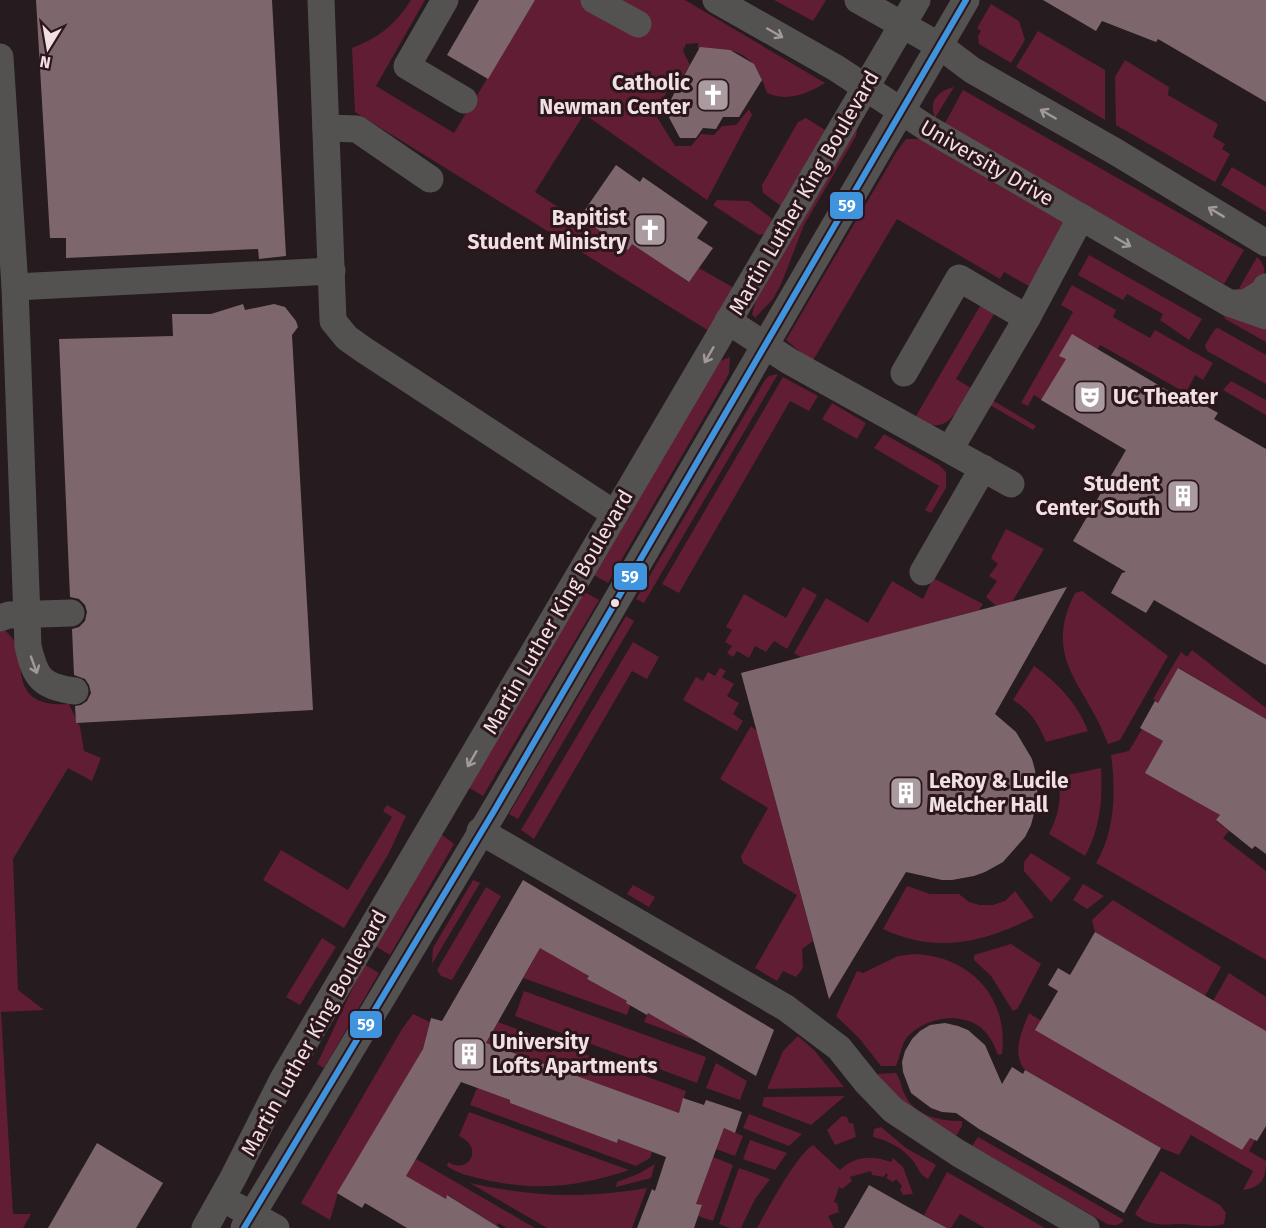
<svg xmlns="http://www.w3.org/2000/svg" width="1266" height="1228" font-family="'Fira Sans',sans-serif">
<rect width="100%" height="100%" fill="#261b1e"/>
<g fill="#611d34">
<path d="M411,0h14l-49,86 78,47 81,-133h150l140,83c-18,11 -37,19 -58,10 -14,-42 -28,-44 -69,-44v-6l-12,1 -3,7 7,14 -8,12 -8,1 -19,36 20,32h16l10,-12 13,1 8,-9 14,-1 13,-16 3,6 -45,85 -123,-86 -49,78 43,28 4,-3 51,25 55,40 11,-14 35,20 -25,43 -354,-219 -3,-64c28,-11 43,-23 59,-48z"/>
<polygon points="774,0 826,0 813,21"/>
<polygon points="991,4 1019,21 1025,40 1011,63 979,44 978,36 981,31 977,28"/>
<polygon points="1038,31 1105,70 1105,120 1016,67"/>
<polygon points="1125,60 1169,87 1168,95 1218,124 1213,137 1225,144 1222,149 1230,154 1215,182 1116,125 1115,77"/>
<path d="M954,87l-19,31c-7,-17 3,-27 19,-31z"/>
<polygon points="963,90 1244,250 1224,284 944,125"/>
<polygon points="806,118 825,130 781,206 763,193 762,185 798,122"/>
<polygon points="858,124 856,136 804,225 782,282 773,299 755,318 752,314 757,296"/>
<polygon points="906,139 921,139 1070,225 1032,288 1004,272 1000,279 897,219 812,362 786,340 897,151"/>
<polygon points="1232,167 1266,187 1266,212 1221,185"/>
<polygon points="717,200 749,201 771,218 772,221 765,234 759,235 713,205"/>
<polygon points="1089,255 1202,319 1189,340 1160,320 1163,314 1127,294 1123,300 1078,275"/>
<path d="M1257,257c9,8 9,17 5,29l-25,6z"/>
<polygon points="1072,285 1116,310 1113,317 1150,338 1155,330 1213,363 1203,380 1195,375 1186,393 1100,345 1097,350 1069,358 1044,401 1034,395 1028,406 1021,403 1073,312 1061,305"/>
<path d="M983,301l14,8 -41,70 15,9c-13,22 -26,53 -55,28z"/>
<polygon points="1224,314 1266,322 1266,342 1225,319"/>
<polygon points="1218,328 1266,355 1266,384 1207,351 1205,345 1215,329"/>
<polygon points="730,357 729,373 720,390 608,583 592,574 720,361"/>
<polygon points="778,374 644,603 636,599 765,380 769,376"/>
<polygon points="783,377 818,396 809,411 790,401 679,593 662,584"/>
<polygon points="1231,381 1266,400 1266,415 1223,390"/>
<polygon points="992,400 1036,426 1033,430 990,405"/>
<polygon points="832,403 866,423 857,439 822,419"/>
<polygon points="884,434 939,465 946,472 946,488 931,513 925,510 939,486 874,448"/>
<polygon points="1006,529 1044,549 1012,602 996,606 986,597 997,581 989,576 998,564 991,558"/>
<polygon points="933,578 983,604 979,610 802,658 794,653 826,598 868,623 892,581 923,599"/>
<polygon points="803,587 817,595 787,649 774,641 766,652 755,646 749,658 737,651 733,657 727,653 732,646 725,642 732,630 726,627 744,594 786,618"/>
<polygon points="583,591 599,600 483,796 468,787"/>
<path d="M1082,591l86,65 -48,84 -12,4c-21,-59 -67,-84 -33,-151z"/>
<polygon points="626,616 634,621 518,819 509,814"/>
<path d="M0,630l6,1c3,4 7,7 9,11 7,11 4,24 7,36 5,25 26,27 47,26l11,23 4,24 17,7 -9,23 -24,-13 -55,91 5,131 26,20 -43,2 12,202h18l-8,14h-23z"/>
<polygon points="633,642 659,657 647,679 632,671 534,839 521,830"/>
<polygon points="1192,650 1266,708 1266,719 1179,668 1158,703 1153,699 1181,652 1187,657"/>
<path d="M1034,666c23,16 44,38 54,65l-42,11c-8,-19 -15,-31 -33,-42z"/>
<polygon points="720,668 726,671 722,677 734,684 727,696 739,703 733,714 743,721 737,731 683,700 696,677 703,681 708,672 715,676"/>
<polygon points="751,726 756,730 758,735 813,941 802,949 803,968 796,977 783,971 777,981 755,968 797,895 743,863 741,856 768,808 720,779"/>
<path d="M1142,729l21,12 -17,32 74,42 -4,6 13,10 -6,7 43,33v89l-170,-97c19,-31 20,-72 15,-108l18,-4z"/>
<path d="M1101,768c2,31 -1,61 -16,88l-36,-22c10,-21 13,-34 9,-57z"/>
<polygon points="387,805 406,816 389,853 344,928 263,880 281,850 348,890 392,817 383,811"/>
<polygon points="441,834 454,844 390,955 375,946"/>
<polygon points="1031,853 1071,878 1051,902 1024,871 1024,862"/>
<polygon points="473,880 480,883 432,964 433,948"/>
<polygon points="1083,884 1104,896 1087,909 1073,900"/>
<polygon points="633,885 655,897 649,907 627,894"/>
<path d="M907,886l23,8h29l10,8 11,3h13l12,-4 10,-10 19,26c-50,26 -98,37 -151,12z"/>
<polygon points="486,887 501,896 452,980 441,976 437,970"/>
<polygon points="1113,900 1221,967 1205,996 1095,932 1092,920"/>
<polygon points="322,938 336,947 300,1005 286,997"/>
<polygon points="539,944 589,976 587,979 627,1001 630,1006 627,1015 523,978 534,959 532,957"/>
<polygon points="1011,944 1041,964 1020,1004 1017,1009 1013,1011 991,976 974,960 974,955"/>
<path d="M914,954c56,2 95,43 88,100l-4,1c-4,-11 -10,-24 -21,-30 -22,-13 -52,-6 -69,11 -7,8 -8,21 -12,30h-15l-22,-28 -23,-22 21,-45 6,2 35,-17z"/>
<polygon points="364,964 379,973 324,1068 317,1064"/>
<polygon points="1229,973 1266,997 1266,1032 1213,1001"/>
<polygon points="524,991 706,1057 697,1083 515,1016"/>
<polygon points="648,1013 696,1041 644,1022"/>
<path d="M1029,1013l213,137 8,-13 5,3 -6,11 17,10c0,18 -4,26 -23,29l10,-19 -62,-36 -12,20 -18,-7 -136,-78c-14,-17 -3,-39 4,-57z"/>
<polygon points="413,1014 430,1022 423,1049 338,1193 330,1220 301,1203 402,1029"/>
<polygon points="498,1022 686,1091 679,1113 494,1046 483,1049"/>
<polygon points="798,1036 814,1050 844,1087 767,1089 783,1051"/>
<polygon points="716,1063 747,1081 740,1100 706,1088"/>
<path d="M896,1073c5,6 5,15 9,22 10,21 35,26 57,26v5l-6,10 -55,-36 -24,-26z"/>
<polygon points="477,1088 510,1100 510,1103 617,1143 618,1139 652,1152 650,1158 636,1166 470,1105"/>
<polygon points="845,1096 811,1125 762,1106 764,1097"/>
<path d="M469,1112l160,58c-51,17 -94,22 -147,9 -12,-3 -24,-5 -35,-13l1,-4c20,13 37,-14 11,-26z"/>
<polygon points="749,1114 802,1134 789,1146 743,1128"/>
<polygon points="842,1116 847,1117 849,1123 853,1123 856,1137 835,1145 827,1130"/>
<path d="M881,1127l25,21 30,17 -8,14c-10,-6 -8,-9 -15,-18 -10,-13 -24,-20 -40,-24l1,-8z"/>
<polygon points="724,1128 743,1136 735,1156 716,1149"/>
<path d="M978,1137l146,83c-5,6 -9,6 -17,4l-135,-78z"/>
<polygon points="750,1140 787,1153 775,1170 743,1159"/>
<path d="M813,1145l27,25c15,-14 32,-15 51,-8l2,-4 10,9 10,27 -10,1 -3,-6 2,-3 -6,-7 -3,3 -7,-4 2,-3 -2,-2 -2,4 -12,-2 -1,-4 -21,6 2,4 -10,8 -3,-2 -5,15 3,1 2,9 -11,4 6,12h-77c10,-18 40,-74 56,-83z"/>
<polygon points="713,1157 733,1165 713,1221 698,1216 702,1206 696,1204"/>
<polygon points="416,1159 535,1228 507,1228 498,1223 497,1226 448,1195 446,1199 403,1175 411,1161 414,1162"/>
<polygon points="655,1164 651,1178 616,1187 617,1182 638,1174"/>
<polygon points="739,1168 770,1179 755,1199 741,1228 730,1228 719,1224"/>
<path d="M1161,1171l59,34 6,8 -2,11c-14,4 -28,1 -43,0 -10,0 -19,2 -29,-1 -6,-1 -12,-5 -17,-9z"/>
<polygon points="947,1172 1045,1228 985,1228 960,1214 951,1228 947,1228 924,1215"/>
<path d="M470,1183c65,14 111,16 177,5l-15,40h-85z"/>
</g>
<g fill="#7d676d">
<polygon points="36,0 272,0 286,256 259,259 258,249 66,258 66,238 50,238"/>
<polygon points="479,0 535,0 488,79 447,55"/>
<polygon points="1043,0 1266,0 1266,102 1158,39 1156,42 1102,21 1096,31"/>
<polygon points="700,47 730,50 754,64 762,80 739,117 723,117 716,129 703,128 696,138 680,138 665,110"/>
<polygon points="616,165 640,182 643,177 708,222 697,238 713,248 689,282 632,244 628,250 580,217"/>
<polygon points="243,304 245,310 274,304 285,307 296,321 298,327 292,335 313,710 76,723 75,706 81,705 87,701 91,693 89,685 85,679 74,675 72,629 79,627 85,621 87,612 85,605 79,599 70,597 59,339 173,336 172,314 211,314"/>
<polygon points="1072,334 1177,396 1180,391 1218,413 1214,419 1266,449 1266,665 1154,600 1146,613 1111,593 1122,573 1126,572 1073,541 1126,450 1041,400 1066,359 1059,356"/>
<polygon points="1067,587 995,714 1016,732 1032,759 1035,770 1038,798 1031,825 1025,837 1003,862 985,872 974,876 952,880 942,880 906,872 829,999 741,673"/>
<polygon points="1178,668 1266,719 1266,854 1255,846 1252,849 1216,820 1220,815 1145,773 1163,741 1140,728 1155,701 1158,703"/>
<polygon points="523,880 774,1030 756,1076 648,1013 647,1015 626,1003 627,1001 587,979 589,976 540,948 486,1043 679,1113 683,1098 704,1105 706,1100 742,1112 735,1133 724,1128 696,1204 702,1205 694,1228 637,1228 652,1189 655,1191 666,1157 618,1139 617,1143 510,1103 510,1100 461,1082 406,1176 446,1199 447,1195 500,1228 407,1228 365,1203 362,1208 337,1193 423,1049 431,1018 442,1021"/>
<polygon points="1095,932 1266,1031 1266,1126 1257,1141 1250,1138 1242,1150 1035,1030 1058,991 1048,985 1058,968 1070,975"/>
<polygon points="945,1023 958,1026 968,1030 985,1045 1002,1084 1012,1067 1023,1074 1025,1070 1161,1148 1124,1213 979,1129 956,1113 942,1112 931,1108 911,1093 903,1072 902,1062 905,1051 912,1039 920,1031 930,1025"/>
<polygon points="97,1143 163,1183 136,1228 48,1228"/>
<polygon points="869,1185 908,1207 947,1228 844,1228"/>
</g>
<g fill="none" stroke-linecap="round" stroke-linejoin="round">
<g stroke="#535251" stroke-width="27">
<polyline points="321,0 333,321 347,338 364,350 615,514"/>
<polyline points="445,0 407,66 464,100"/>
<polyline points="594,0 638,24"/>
<polyline points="716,0 836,68 927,128 1229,303 1246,303 1265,291 1266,287"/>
<polyline points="858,0 940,46 972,70 1116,152 1266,243"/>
<path d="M0,57l15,230 13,359c7,31 13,41 47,45"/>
<polyline points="326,128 357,129 430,179"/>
<polyline points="15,287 332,271"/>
<polyline points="1229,303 1266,316"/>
<polyline points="728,321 789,361 1011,484"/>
<polyline points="904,373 959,278 1027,318"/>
<polyline points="950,449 1027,318 1081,217"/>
<polyline points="923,572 983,468"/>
<polyline points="0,618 9,615 71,613"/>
<polyline points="480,831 786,1008 839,1048 867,1083 893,1110 958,1153 1086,1228"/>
<polyline points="236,1206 276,1228"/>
<polyline points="205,1228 233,1178 283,1079 917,0"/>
<polyline points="244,1228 494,811 966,0"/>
</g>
<g stroke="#2b161b" stroke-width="10">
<polyline id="bus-1" points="244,1228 494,811 966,0"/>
</g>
<use href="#bus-1" stroke="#4094de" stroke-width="6"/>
</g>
<defs><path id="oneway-shaft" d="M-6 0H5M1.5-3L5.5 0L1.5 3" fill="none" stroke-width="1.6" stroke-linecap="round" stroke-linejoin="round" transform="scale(1.5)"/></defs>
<g stroke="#a2999a">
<use href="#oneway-shaft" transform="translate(775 33) rotate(30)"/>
<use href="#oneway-shaft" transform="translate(1048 114) rotate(-150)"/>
<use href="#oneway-shaft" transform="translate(1216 212) rotate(-149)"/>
<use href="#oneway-shaft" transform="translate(1123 242) rotate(30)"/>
<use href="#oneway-shaft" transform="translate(709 355) rotate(120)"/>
<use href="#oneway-shaft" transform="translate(34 665) rotate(70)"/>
<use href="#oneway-shaft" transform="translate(472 759) rotate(120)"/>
</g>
<defs>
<g id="church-square" transform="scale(1.725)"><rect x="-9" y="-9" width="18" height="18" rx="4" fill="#a99b9f" stroke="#2b161b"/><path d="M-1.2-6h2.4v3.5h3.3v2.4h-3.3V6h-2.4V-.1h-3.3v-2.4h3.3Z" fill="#fff"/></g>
<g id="theatre-square" transform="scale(1.725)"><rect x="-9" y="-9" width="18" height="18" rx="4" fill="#a99b9f" stroke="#2b161b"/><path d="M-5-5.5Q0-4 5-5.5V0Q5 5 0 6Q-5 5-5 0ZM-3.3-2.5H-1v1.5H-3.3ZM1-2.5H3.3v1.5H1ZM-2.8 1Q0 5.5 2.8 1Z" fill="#fff"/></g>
<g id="building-square" transform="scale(1.725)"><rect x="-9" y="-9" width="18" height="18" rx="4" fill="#a99b9f" stroke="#2b161b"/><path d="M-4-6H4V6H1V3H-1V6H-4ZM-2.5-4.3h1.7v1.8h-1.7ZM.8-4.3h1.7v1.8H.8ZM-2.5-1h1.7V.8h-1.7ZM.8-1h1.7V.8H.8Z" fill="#fff"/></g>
</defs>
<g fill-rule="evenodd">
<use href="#church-square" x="713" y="95"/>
<use href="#church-square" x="650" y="230"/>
<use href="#theatre-square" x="1090" y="397"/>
<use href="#building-square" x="1183" y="496"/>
<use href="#building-square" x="906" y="793"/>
<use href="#building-square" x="469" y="1054"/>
</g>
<circle fill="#f0e0e4" stroke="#2b161b" stroke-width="2" cx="615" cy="603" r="5"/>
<g text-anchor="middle" stroke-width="6" stroke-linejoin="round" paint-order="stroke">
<g font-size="21" font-weight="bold" fill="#f0e0e4" stroke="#2b161b" text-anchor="end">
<text x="690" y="90">Catholic<tspan x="690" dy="24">Newman Center</tspan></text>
<text x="627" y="225">Bapitist<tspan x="627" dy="24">Student Ministry</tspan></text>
<text x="1113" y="404" text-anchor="start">UC Theater</text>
<text x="1160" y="491">Student<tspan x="1160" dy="24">Center South</tspan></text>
<text x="929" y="788" text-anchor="start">LeRoy &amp; Lucile<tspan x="929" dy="24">Melcher Hall</tspan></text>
<text x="492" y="1049" text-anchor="start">University<tspan x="492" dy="24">Lofts Apartments</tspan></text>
</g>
<g font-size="21" fill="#f0e0e4" stroke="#2b161b">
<text transform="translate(987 163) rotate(30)" y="7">University Drive</text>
<text transform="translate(804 193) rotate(-60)" y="7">Martin Luther King Boulevard</text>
<text transform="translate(558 612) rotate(-60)" y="7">Martin Luther King Boulevard</text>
<text transform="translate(314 1033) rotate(-61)" y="7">Martin Luther King Boulevard</text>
</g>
</g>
<g stroke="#2b161b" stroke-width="2">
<rect x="829" y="191" width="35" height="29" rx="6" fill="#4094de"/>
<rect x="613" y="562" width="35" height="29" rx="6" fill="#4094de"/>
<rect x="349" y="1010" width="34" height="29" rx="6" fill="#4094de"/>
</g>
<g font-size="16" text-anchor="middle" font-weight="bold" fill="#fff">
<text x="847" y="211">59</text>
<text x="630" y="582">59</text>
<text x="366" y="1030">59</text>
</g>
<g transform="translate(48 48) rotate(191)" stroke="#2b161b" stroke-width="4.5" paint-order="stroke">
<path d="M0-4.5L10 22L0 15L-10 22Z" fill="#f0e0e4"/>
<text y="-9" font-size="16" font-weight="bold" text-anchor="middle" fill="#f0e0e4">N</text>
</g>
</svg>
